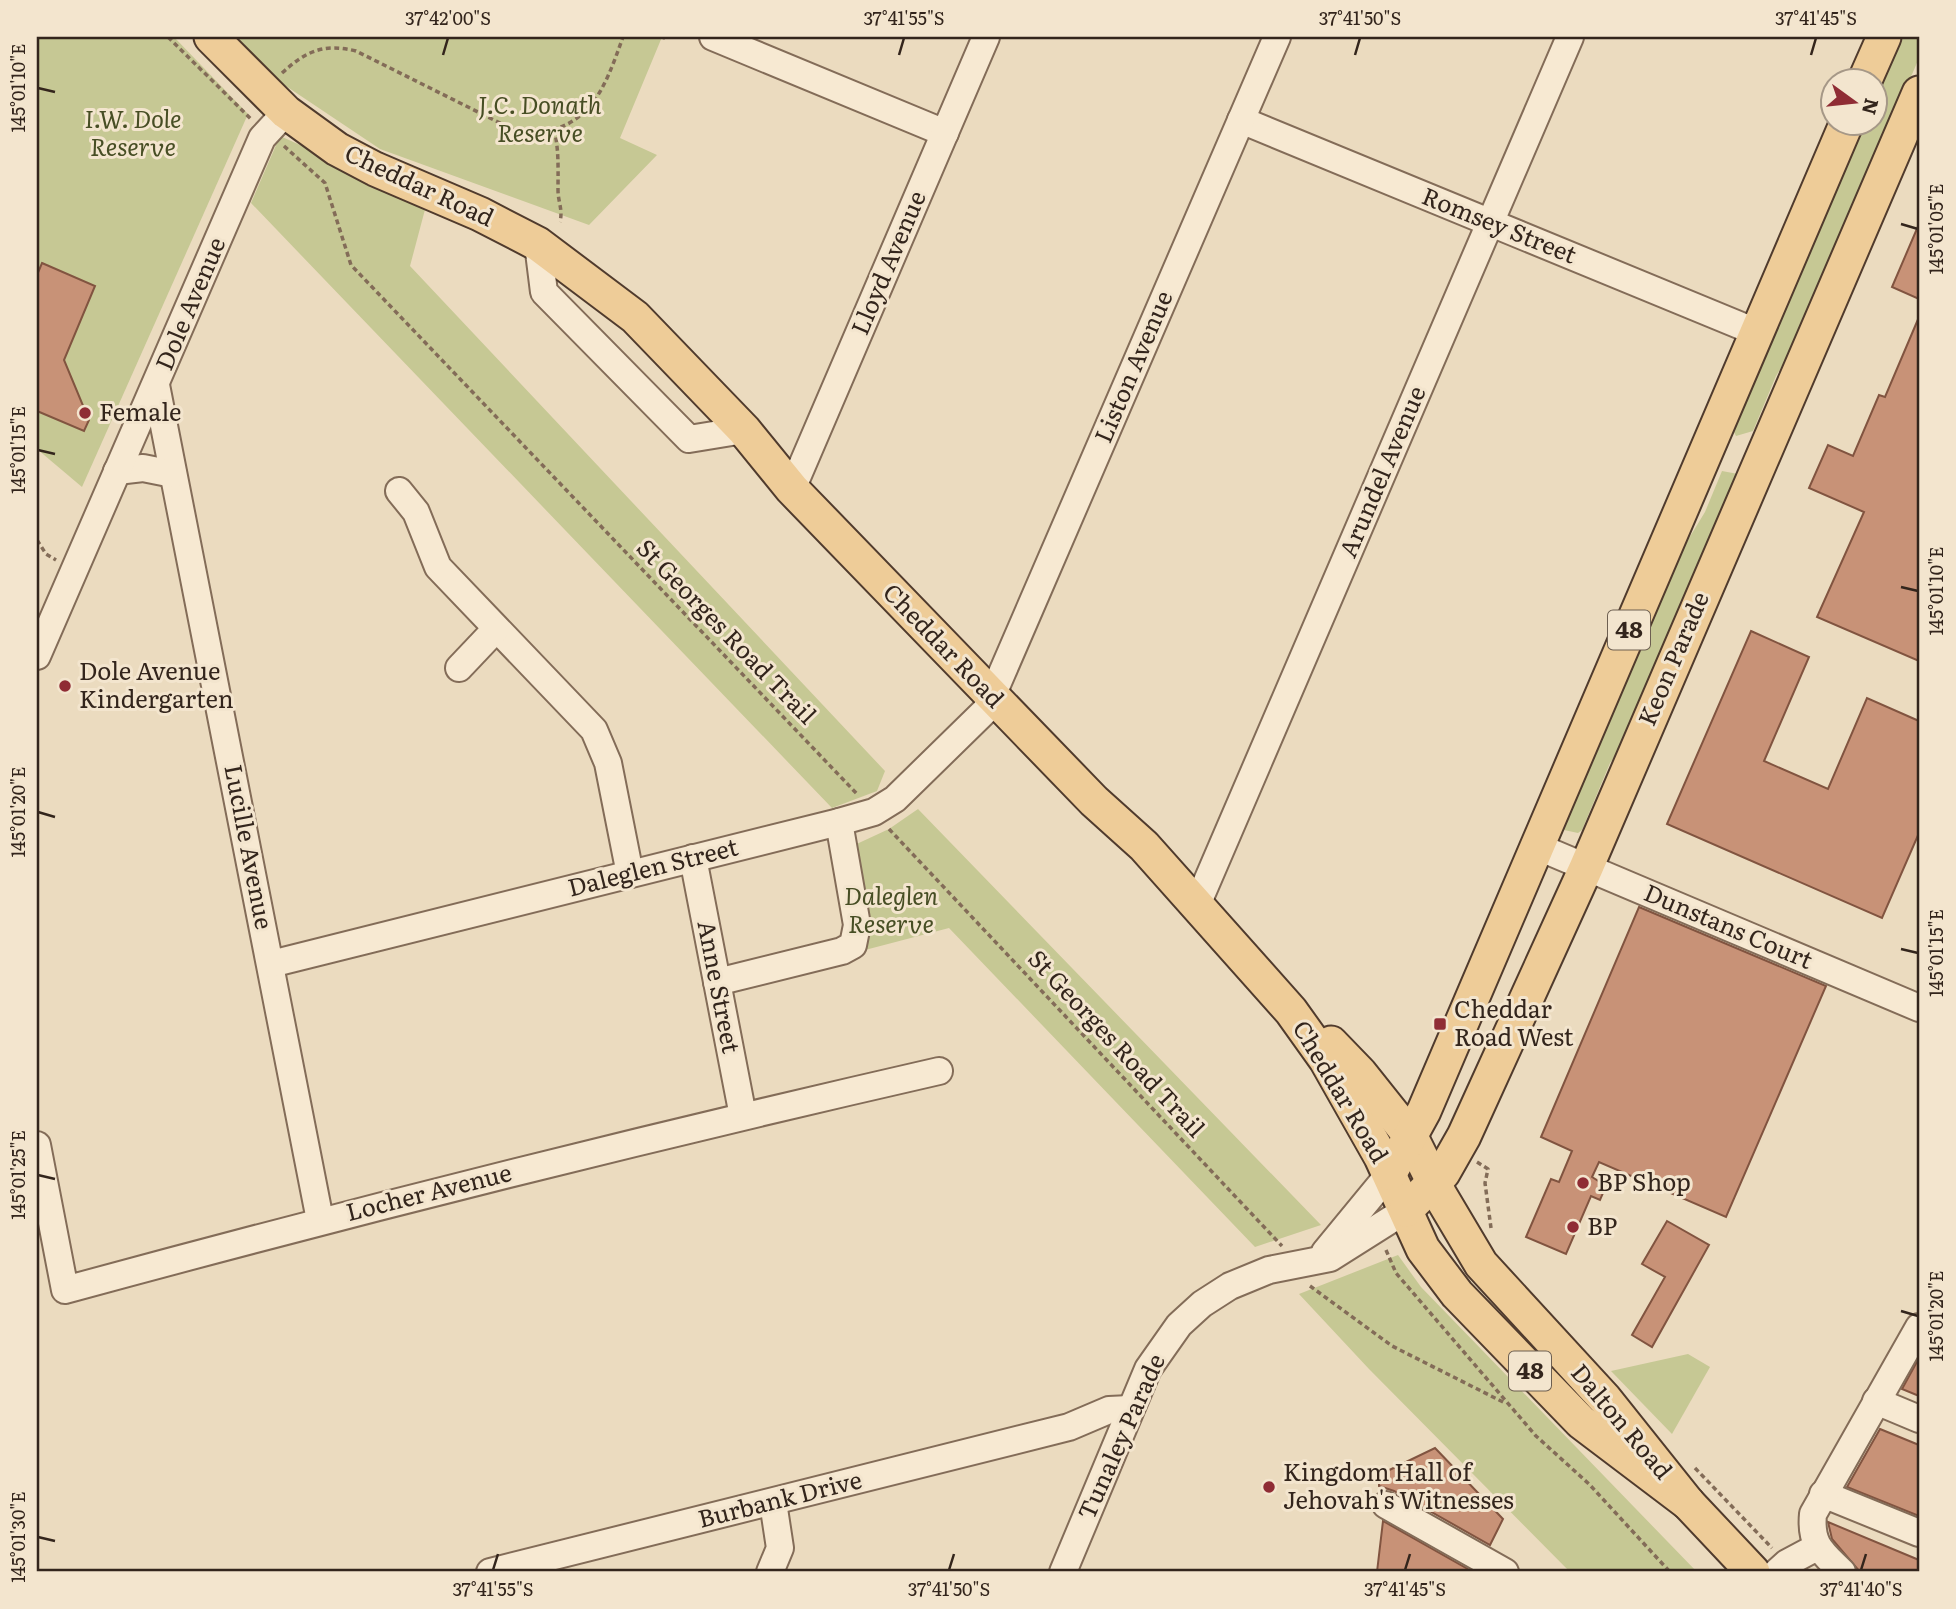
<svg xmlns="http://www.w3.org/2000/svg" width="1956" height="1609" font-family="Literata,serif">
<rect width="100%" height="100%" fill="#ebdbbf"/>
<g fill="#c6c894">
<polygon points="37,37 174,37 248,114 82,487 37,449"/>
<polygon points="234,37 662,37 620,138 657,155 589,225 380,149 274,78"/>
<polygon points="1899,37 1919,37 1919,58 1799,339 1776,376 1753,431 1736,436 1732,428 1862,123 1876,122 1876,92"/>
<polygon points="280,136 427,202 410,266 885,771 877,791 832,808 251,203"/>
<polygon points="1722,471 1738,474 1633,732 1610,763 1582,830 1578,833 1564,830 1565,818 1669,571 1705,512"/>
<polygon points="918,809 1321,1225 1255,1247 949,928 865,950 848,848 889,829"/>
<polygon points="1398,1255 1421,1287 1697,1572 1570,1572 1369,1369 1299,1294"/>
<polygon points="1688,1354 1710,1367 1672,1434 1611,1371"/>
</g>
<g fill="#c89277" stroke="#815440" stroke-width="2">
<polygon points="1919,224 1919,299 1892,287"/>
<polygon points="42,263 95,286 64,360 89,420 84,431 37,411 37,275"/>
<polygon points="1919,317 1919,661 1817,617 1864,512 1809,488 1828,445 1853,456 1879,395 1885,397"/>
<polygon points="1751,631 1809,657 1764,761 1828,789 1867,698 1919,721 1919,833 1882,918 1667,824"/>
<polygon points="1639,907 1826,986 1726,1217 1599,1162 1592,1177 1606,1186 1600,1200 1591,1196 1566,1254 1526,1237 1551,1179 1559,1182 1572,1151 1541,1137"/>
<polygon points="1667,1221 1709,1245 1652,1347 1632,1335 1665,1277 1642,1264"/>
<polygon points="1919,1358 1919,1396 1902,1389"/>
<polygon points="1880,1429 1919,1445 1919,1516 1847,1487"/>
<polygon points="1435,1448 1503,1519 1490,1545 1394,1491 1379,1486 1379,1475"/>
<polygon points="1383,1521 1473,1572 1377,1572"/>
<polygon points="1828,1522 1919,1560 1919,1572 1860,1572 1832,1539"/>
</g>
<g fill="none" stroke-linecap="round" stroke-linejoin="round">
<g stroke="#836c58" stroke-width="30">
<g id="minor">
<polyline points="713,37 945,133"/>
<polyline points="1241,120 1756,332"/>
<polyline points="538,244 544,292 689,439 744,430"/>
<polyline points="156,385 320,1220"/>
<polyline points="117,471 143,468 173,474"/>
<polyline points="792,489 986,37"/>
<polyline points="399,491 416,512 438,567 594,730 608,763 630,874"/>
<polyline points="37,656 262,138 286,112"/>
<polyline points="459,668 495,630"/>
<polyline points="1536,846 1919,1008"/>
<polyline points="693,858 743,1116"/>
<polyline points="1196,907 1570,37"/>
<polyline points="271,964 839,822 874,812 895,799 986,710 1277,37"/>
<polyline points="717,982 842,951 853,945 857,925 839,822"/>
<path d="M37,1145l28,145c290,-79 581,-152 874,-219"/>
<polyline points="1325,1252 1390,1173"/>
<polyline points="1876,1401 1919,1419"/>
<polyline points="1823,1494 1919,1533"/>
<polyline points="1386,1505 1505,1572"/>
<polyline points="490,1572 1069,1427 1109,1410 1130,1409"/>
<polyline points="770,1572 780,1548 773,1502"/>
<polyline points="1063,1572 1148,1369 1179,1325 1202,1304 1230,1286 1269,1270 1330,1258 1406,1210"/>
<polyline points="1777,1572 1787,1563 1817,1547"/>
<path d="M1842,1572c-20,-20 -32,-27 -29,-58l106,-187"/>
</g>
</g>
<g stroke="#503b2d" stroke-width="37">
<g id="major">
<polyline points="211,37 286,112 337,149 375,169 480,214 538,244 635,317 744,430 792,489 1094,801 1144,846 1291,1011 1326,1060 1381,1157 1423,1249 1457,1294 1581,1422 1688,1503"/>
<polyline points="1865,80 1884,37"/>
<polyline points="1331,1043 1360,1073 1411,1137 1440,1195 1481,1264 1605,1399 1688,1503 1753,1572"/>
<polyline points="1390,1173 1424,1111 1847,122"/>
<polyline points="1406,1210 1443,1173 1464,1136 1586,868 1919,93"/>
</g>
</g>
<g stroke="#836c58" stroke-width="3.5" stroke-dasharray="5 3.5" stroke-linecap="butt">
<polyline points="168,37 251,119"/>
<polyline points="662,37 665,38"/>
<path d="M282,73c24,-22 42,-30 74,-22l164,82c69,2 84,-43 103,-96"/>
<path d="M554,129c5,21 4,38 4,61 0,12 5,19 2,32"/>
<polyline points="284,146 325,183 351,265 858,795"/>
<polyline points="37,540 46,554 56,560"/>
<polyline points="889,829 1282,1246"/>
<polyline points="1477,1162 1488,1169 1485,1183 1491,1228"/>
<polyline points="1386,1250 1396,1273 1536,1436 1589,1484 1670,1572"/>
<polyline points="1310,1286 1392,1346 1505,1403"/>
<polyline points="1695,1468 1772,1548"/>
</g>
<use href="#minor" stroke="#f7e9d2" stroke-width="26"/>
<use href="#major" stroke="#eecc98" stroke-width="33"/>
</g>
<path fill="none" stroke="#33251c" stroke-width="2.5" d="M443,55l5,-17M899,55l5,-17M1355,55l5,-17M1811,55l5,-17M38,88l17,4M1901,224l17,5M38,450l17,4M1901,587l17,4M38,812l17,5M1901,949l17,4M38,1175l17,4M1901,1311l17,5M38,1537l17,4M493,1570l5,-16M949,1570l5,-16M1405,1570l5,-16M1861,1570l5,-16"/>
<g fill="#8f2c34" stroke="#f3e5ce" stroke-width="2.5">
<circle cx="85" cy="413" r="7"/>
<circle cx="65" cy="686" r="7"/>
<rect x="1433" y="1017" width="14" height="14" rx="3.5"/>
<circle cx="1583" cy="1183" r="7"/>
<circle cx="1573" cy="1227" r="7"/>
<circle cx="1269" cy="1487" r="7"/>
</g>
<g text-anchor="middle" stroke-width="6" stroke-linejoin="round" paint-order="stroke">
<g fill="#f3e5ce" stroke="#6d5f51" stroke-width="2">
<rect x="1608" y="610.5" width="42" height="39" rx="5"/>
<rect x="1509" y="1351.5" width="42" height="39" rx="5"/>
</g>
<g font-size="23" font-weight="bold" fill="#33251c">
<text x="1629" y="638">48</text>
<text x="1530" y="1379">48</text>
</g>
<g font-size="24" font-style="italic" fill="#474e24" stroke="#f3e5ce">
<text x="540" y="114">J.C. Donath<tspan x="540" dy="28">Reserve</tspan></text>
<text x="133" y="128">I.W. Dole<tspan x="133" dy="28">Reserve</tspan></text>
<text x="891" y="905">Daleglen<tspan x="891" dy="28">Reserve</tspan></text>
</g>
<g font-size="24" fill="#33251c" stroke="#f3e5ce">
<text transform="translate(419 186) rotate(25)" y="8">Cheddar Road</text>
<text transform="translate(1499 226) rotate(22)" y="8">Romsey Street</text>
<text transform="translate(889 263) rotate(-67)" y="8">Lloyd Avenue</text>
<text transform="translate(191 304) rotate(-67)" y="8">Dole Avenue</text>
<text transform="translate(1134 367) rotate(-67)" y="8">Liston Avenue</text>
<text transform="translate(1383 472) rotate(-67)" y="8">Arundel Avenue</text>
<text transform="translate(726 632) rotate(46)" y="8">St Georges Road Trail</text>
<text transform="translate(943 646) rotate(46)" y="8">Cheddar Road</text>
<text transform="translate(1674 659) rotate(-67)" y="8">Keon Parade</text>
<text transform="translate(248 847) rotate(79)" y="8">Lucille Avenue</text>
<text transform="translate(653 868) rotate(-14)" y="8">Daleglen Street</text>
<text transform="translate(1728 927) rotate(23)" y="8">Dunstans Court</text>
<text transform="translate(718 987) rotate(79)" y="8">Anne Street</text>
<text transform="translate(1116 1044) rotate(47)" y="8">St Georges Road Trail</text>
<text transform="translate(1340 1092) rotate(59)" y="8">Cheddar Road</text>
<text transform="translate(429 1193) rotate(-14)" y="8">Locher Avenue</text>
<text transform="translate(1621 1422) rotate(50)" y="8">Dalton Road</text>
<text transform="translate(1122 1437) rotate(-66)" y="8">Tunaley Parade</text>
<text transform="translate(780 1500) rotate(-14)" y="8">Burbank Drive</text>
</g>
<g font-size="24" fill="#33251c" stroke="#f3e5ce" text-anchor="start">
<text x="99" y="421">Female</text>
<text x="79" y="680">Dole Avenue<tspan x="79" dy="28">Kindergarten</tspan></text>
<text x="1454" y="1018">Cheddar<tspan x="1454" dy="28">Road West</tspan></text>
<text x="1597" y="1191">BP Shop</text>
<text x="1587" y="1235">BP</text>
<text x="1283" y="1481">Kingdom Hall of<tspan x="1283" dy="28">Jehovah's Witnesses</tspan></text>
</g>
</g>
<rect width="1956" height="1609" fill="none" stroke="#f3e5ce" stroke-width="77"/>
<g transform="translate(1854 102) rotate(105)"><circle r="33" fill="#f3e5ce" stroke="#a69887" stroke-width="2"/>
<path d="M0-5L12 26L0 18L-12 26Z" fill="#8f2c34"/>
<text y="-10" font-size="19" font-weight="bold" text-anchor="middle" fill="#33251c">N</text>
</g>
<rect x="38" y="38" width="1880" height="1532" fill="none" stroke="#33251c" stroke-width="2.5"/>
<g font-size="18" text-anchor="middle" fill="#33251c">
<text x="448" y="25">37°42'00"S</text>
<text x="904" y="25">37°41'55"S</text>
<text x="1360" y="25">37°41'50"S</text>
<text x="1816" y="25">37°41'45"S</text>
<text transform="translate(19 88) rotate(-90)" y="6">145°01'10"E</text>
<text transform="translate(1937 229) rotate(-90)" y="6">145°01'05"E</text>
<text transform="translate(19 450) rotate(-90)" y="6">145°01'15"E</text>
<text transform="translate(1937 591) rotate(-90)" y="6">145°01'10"E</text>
<text transform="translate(19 812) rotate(-90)" y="6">145°01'20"E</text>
<text transform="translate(1937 953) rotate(-90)" y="6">145°01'15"E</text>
<text transform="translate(19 1175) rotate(-90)" y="6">145°01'25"E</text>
<text transform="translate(1937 1316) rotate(-90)" y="6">145°01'20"E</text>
<text transform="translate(19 1537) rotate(-90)" y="6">145°01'30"E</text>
<text x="493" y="1596">37°41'55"S</text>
<text x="949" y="1596">37°41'50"S</text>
<text x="1405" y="1596">37°41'45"S</text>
<text x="1861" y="1596">37°41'40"S</text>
</g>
</svg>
